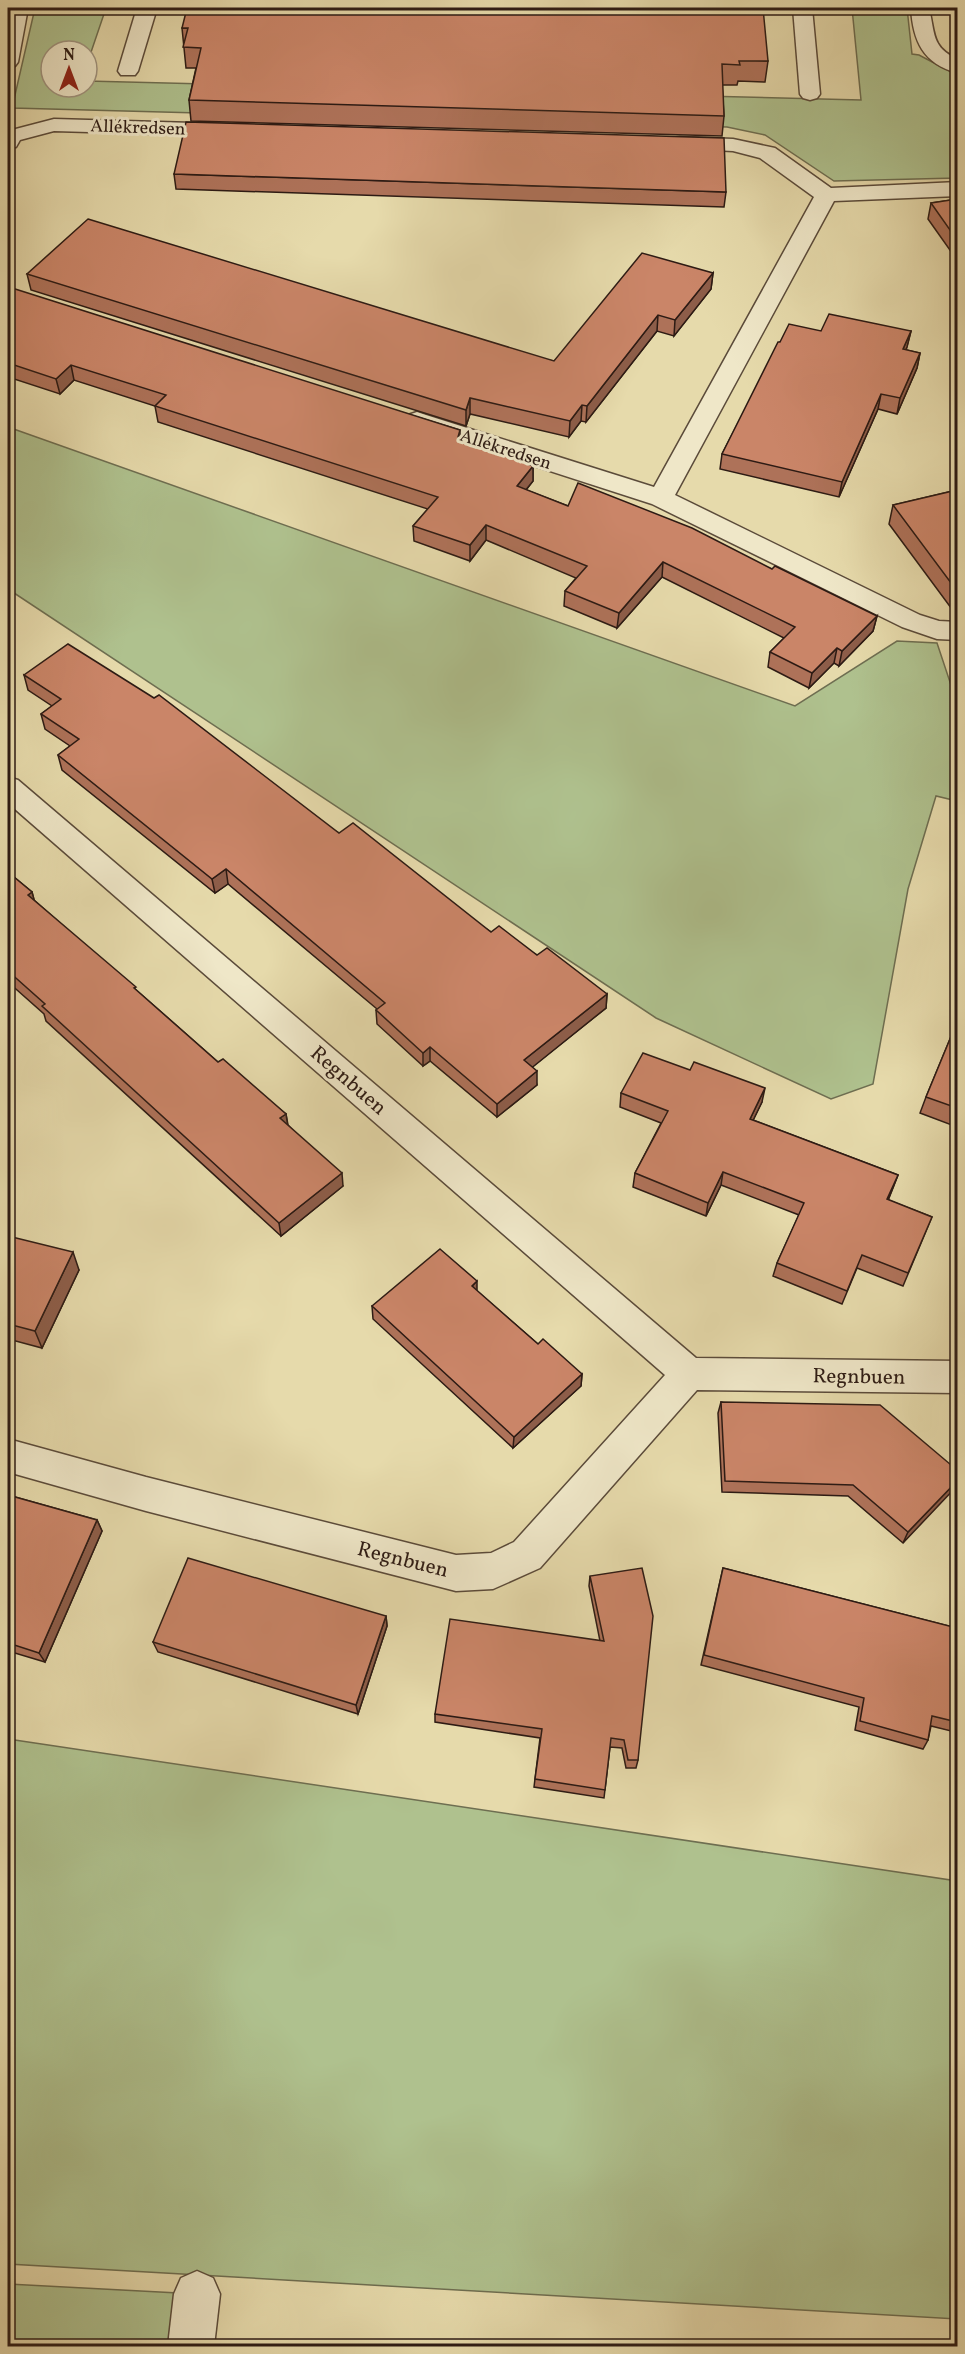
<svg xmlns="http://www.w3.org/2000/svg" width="965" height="2354" font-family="Vollkorn,serif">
<rect width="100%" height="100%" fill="#e6daab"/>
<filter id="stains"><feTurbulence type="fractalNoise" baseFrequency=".00333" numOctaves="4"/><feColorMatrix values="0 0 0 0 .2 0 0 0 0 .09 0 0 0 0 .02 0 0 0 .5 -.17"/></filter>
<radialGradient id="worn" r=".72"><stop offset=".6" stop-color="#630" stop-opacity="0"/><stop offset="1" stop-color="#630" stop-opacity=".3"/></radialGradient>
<g fill="#afc18e" stroke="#6e6e51" stroke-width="1.5">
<polygon points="35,8 106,8 87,64 87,51 51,51 51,87 87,87 87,81 861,100 852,8 907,8 912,54 919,55 957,75 957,178 834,181 765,135 727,127 12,108"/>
<polygon points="8,427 795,706 897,641 937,643 957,703 957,801 936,796 908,889 873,1084 831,1099 656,1018 8,589"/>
<polygon points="8,1739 957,1881 957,2319 8,2264"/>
<polygon points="8,2284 197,2294 191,2346 8,2346"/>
</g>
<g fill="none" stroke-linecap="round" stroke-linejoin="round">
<g stroke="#5b4b3a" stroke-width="3">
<g id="minor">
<polygon points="8,8 28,8 18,62 15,66 8,68"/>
<polygon points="137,8 157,8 138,71 135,75 121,75 118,71"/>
<polygon points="793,8 812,8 820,94 817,98 810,100 803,98 800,94"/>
<path d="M911,8h18c6,24 2,40 29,51v14c-35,-9 -45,-32 -47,-65z"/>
<polygon points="54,119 229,124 236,126 240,130 236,134 229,136 54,131 20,140 16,147 8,148 8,131"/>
<polygon points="680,137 733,139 775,148 831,188 958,182 958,196 834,201 675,495 920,615 939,621 958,622 958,640 937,639 902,627 652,504 408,425 405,420 408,415 417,412 426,415 654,487 814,197 760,158 733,151 672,148 669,143 672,138"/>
<polygon points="8,777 18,780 696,1358 958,1361 958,1393 697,1390 540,1568 493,1589 456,1591 146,1511 8,1472 8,1439 146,1477 456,1555 491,1553 514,1542 665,1375 8,803"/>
<polygon points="197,2271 213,2278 220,2294 214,2346 168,2346 174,2294 181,2278"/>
</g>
</g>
<use href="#minor" fill="#efe7c8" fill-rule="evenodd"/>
</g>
<g fill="#ae7259" stroke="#2d1b14" stroke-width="1.5">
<polygon points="182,28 768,61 765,82 738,81 737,85 722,85 724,116 722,136 191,121 189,100 196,68 186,68"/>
<polygon points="174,174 726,192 724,207 176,189"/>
<polygon points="957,199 957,260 928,219 931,203"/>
<polygon points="713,273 711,289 674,336 657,331 586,422 581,421 569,437 470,414 466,426 31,290 27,274 554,361"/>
<polygon points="8,292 460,430 460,437 533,466 533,481 526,490 568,506 772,569 877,616 873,631 839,666 834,663 809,688 768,667 770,652 784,638 662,577 617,628 564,606 565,591 576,578 486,540 470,561 414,541 413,526 428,509 158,422 155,406 74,380 60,394 8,377"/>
<polygon points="821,331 911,331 906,350 920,353 917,368 897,414 878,409 839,497 720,469 722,454 780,342"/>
<polygon points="957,490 957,616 889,524 893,505"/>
<polygon points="24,675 339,833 491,932 537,955 607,994 606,1008 532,1067 537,1085 497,1117 430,1061 423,1066 377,1024 376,1010 377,1009 228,884 215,893 62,770 58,755 70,746 45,729 41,714 52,706 28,690"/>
<polygon points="8,872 32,892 34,900 218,1062 286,1114 288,1125 343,1186 281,1236 46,1021 44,1014 8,982"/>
<polygon points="957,1022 957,1127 920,1113 926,1097"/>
<polygon points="621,1093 762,1102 753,1120 898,1175 888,1200 932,1217 903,1286 857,1268 842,1304 773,1276 777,1263 799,1215 721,1185 706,1216 633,1187 635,1173 661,1123 620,1107"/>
<polygon points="8,1236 79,1270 42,1348 8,1339"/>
<polygon points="477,1291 538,1344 582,1374 581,1386 513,1448 373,1319 372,1306"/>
<polygon points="721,1402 957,1470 903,1543 848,1496 722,1492 718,1413"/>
<polygon points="8,1495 97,1520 102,1531 45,1662 8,1651"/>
<polygon points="723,1568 957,1628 957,1729 955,1732 931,1726 928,1740 923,1749 855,1730 859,1707 701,1665"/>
<polygon points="590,1576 638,1760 636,1768 626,1768 622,1748 610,1747 604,1798 534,1787 540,1738 435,1722 435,1714 600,1641 589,1586"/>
<polygon points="386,1616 387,1626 358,1714 158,1652 153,1642"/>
</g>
<g fill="#8d5d49" stroke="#2d1b14" stroke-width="1.5">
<polygon points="713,273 711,289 674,336 675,320"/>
<polygon points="658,315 657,331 586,422 587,406"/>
<polygon points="911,331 907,347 900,364 903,349"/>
<polygon points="920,353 917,368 897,414 900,398"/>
<polygon points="71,365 74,380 60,394 56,379"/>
<polygon points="881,394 878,409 839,497 842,482"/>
<polygon points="470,398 470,414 466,426 466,410"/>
<polygon points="582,405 581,421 569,437 570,421"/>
<polygon points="533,466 533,481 517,501 517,486"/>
<polygon points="486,525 486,540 470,561 470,545"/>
<polygon points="663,562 662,577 617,628 619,613"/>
<polygon points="877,616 873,631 839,666 842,651"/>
<polygon points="837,648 834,663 809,688 812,673"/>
<polygon points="226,869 228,884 215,893 212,879"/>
<polygon points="32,892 36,907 28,895"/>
<polygon points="607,994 606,1008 524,1074 524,1060"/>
<polygon points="430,1047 430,1061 423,1066 423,1053"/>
<polygon points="537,1071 537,1085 497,1117 497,1104"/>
<polygon points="765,1088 762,1102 747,1133 750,1119"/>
<polygon points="286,1114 288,1128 280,1118"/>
<polygon points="723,1172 721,1185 706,1216 708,1203"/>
<polygon points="342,1173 343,1186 281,1236 279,1223"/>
<polygon points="898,1175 893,1188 883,1213 887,1199"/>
<polygon points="73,1252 79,1270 42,1348 35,1331"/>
<polygon points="477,1281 477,1294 472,1286"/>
<polygon points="582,1374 581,1386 513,1448 514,1437"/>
<polygon points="957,1481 957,1486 903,1543 908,1532"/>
<polygon points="97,1520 102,1531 45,1662 39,1653"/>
<polygon points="386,1616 387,1626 358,1714 356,1705"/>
</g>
<g fill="#ca8568" stroke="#2d1b14" stroke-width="1.5">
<polygon points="187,8 763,8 768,61 739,61 740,65 722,64 724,116 189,100 201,48 183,47 188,28 182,28"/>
<polygon points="186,122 724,138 726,192 174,174"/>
<polygon points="957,199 957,240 931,203"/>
<polygon points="88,219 554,361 642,253 713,273 675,320 658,315 587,406 582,405 570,421 470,398 466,410 27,274"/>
<polygon points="12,288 460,430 458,437 533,466 517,486 568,506 578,483 692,528 772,569 775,566 877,616 842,651 837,648 812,673 770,652 795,627 663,562 619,613 565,591 587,566 486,525 470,545 413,526 438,497 155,406 166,395 71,365 56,379 8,363 8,292"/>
<polygon points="829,314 911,331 903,349 920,353 900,398 881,394 842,482 722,454 778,342 780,342 789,324 821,331"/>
<polygon points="957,490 957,591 893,505"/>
<polygon points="68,644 154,698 159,695 339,833 353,823 491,932 499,926 537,955 547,948 607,994 524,1060 537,1071 497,1104 430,1047 423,1053 376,1010 385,1003 226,869 212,879 58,755 79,739 41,714 61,699 24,675"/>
<polygon points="8,872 32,892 28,895 136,987 134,988 218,1062 223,1059 286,1114 280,1118 342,1173 279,1223 42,1006 45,1004 8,971"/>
<polygon points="957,1022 957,1108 926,1097"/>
<polygon points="643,1053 690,1070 694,1062 765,1088 750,1119 898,1175 887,1199 932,1217 908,1273 862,1255 847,1291 777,1263 804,1203 723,1172 708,1203 635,1173 668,1111 621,1093"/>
<polygon points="8,1236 73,1252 35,1331 8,1324"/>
<polygon points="440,1249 477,1281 472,1286 538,1344 543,1339 582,1374 514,1437 372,1306"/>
<polygon points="721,1402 880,1405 957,1470 957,1481 908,1532 853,1485 725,1481"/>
<polygon points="8,1495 97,1520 39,1653 8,1643"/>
<polygon points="188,1558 386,1616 356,1705 153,1642"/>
<polygon points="642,1568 653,1616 638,1760 628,1760 624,1740 611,1738 605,1790 535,1779 542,1729 435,1714 450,1619 604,1641 590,1576"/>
<polygon points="723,1568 957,1628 957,1722 932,1716 928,1740 860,1721 864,1698 704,1655"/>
<polygon points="606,2345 642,2346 606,2346"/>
</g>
<g text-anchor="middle" stroke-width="6" stroke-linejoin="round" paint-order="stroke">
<g font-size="18" fill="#2d1b14" stroke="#efe7c8">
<text transform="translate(138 127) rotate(2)" y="6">Allékredsen</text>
<text transform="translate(506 449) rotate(18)" y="6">Allékredsen</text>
</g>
<g font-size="21" fill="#2d1b14" stroke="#efe7c8">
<text transform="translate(349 1080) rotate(41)" y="7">Regnbuen</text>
<text transform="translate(859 1376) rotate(1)" y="7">Regnbuen</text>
<text transform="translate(403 1559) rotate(14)" y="7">Regnbuen</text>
</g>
</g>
<rect width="965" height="2354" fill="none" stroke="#e6daab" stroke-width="30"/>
<rect x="9" y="9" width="947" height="2336" fill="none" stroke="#2d1b14" stroke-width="3"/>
<rect x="15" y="15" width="935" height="2324" fill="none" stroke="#2d1b14" stroke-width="1.5"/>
<g transform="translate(69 69)"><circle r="28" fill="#efe7c8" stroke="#a19580" stroke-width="1.5"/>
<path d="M0-4.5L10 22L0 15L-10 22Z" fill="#8f2418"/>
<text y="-9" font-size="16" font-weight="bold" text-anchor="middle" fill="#2d1b14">N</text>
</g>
<rect width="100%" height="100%" filter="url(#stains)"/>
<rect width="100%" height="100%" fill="url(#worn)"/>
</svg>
